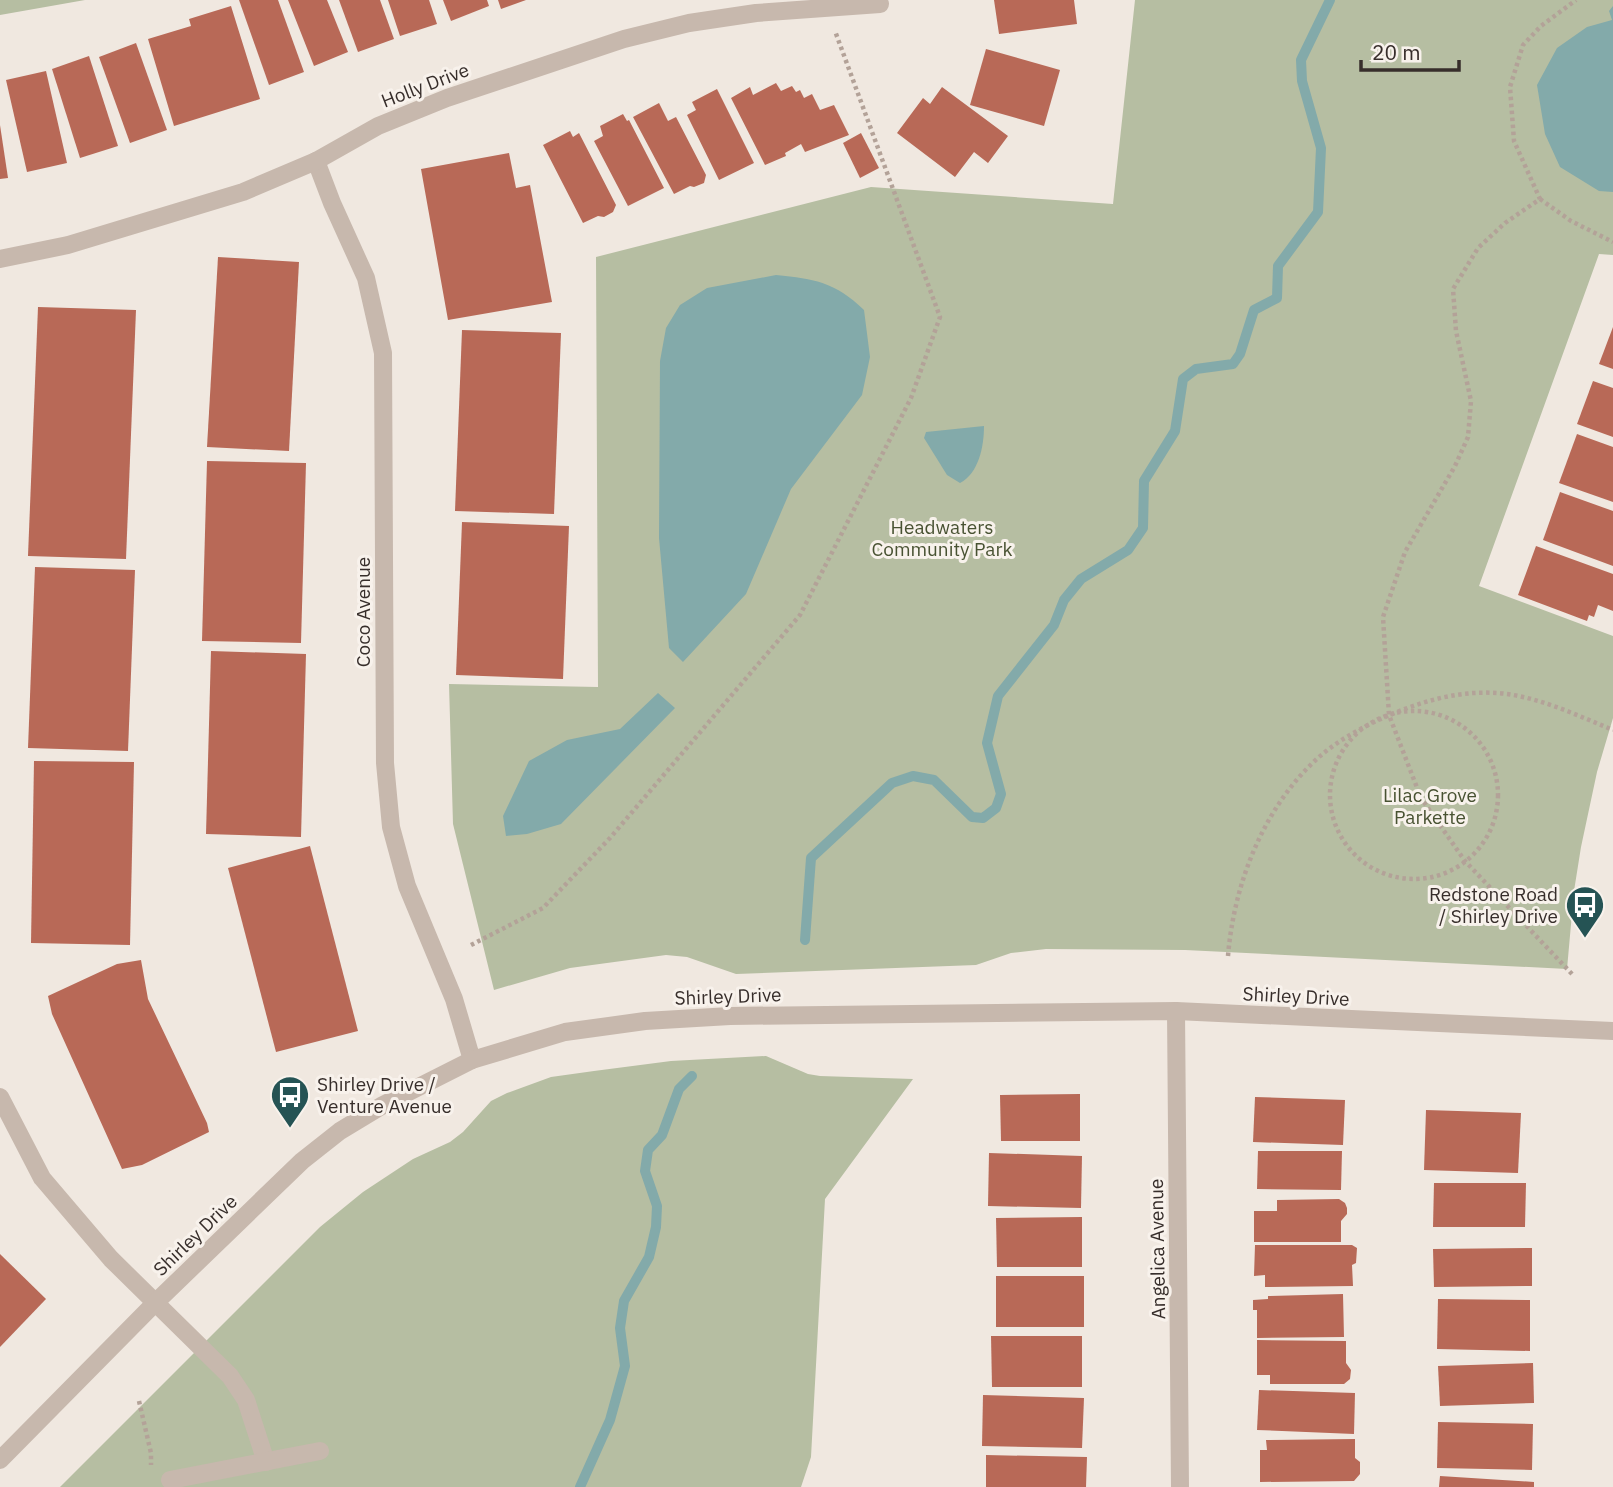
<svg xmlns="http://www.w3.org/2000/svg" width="1613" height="1487" font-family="'IBM Plex Sans',sans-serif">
<rect width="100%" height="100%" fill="#f0e8e0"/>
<g fill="#b6bea2">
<polygon points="0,0 85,0 0,15"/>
<polygon points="1135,0 1613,0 1613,255 1599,254 1479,586 1613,636 1613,718 1597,772 1581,847 1574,891 1567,969 1185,950 1046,949 1011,953 976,965 736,974 687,957 666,955 570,968 494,990 453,824 449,684 598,687 596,257 871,187 1113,204"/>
<polygon points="766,1056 808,1074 820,1076 913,1079 825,1199 811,1457 801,1487 60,1487 320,1227 363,1192 413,1159 450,1142 463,1132 491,1101 507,1093 551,1077 594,1071 671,1061"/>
</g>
<g fill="#83aaaa">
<polygon points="1613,6 1613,192 1599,191 1560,167 1545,134 1537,85 1557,48 1587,27 1612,20 1609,11"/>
<path d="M776,275c39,4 59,7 88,35l6,47 -8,38 -71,94 -45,105 -63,68 -14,-14 -10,-110 1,-177 6,-33 14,-23 27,-17z"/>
<path d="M984,426c0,20 -5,47 -24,57l-13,-8 -23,-37 2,-6z"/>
<polygon points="658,693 675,708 561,824 527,834 506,836 503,816 529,761 567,740 620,729"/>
</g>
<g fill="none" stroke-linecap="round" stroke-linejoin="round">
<g stroke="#83aaaa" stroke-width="10">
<polyline points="805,940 811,858 892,783 913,776 934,780 972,817 983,818 996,808 1001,794 987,743 998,696 1054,625 1064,600 1081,579 1128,550 1143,528 1144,481 1175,431 1183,379 1196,369 1233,364 1240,354 1254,310 1277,298 1278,266 1318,212 1321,148 1302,81 1301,60 1330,0"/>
<polyline points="580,1487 610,1420 625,1366 620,1328 624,1301 649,1257 656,1227 657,1206 645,1171 648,1150 662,1135 679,1089 692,1076"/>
</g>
</g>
<g fill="#b86957">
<polygon points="239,0 278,0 304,72 269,85"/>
<polygon points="288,0 327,0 348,52 314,66"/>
<polygon points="339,0 380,0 394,39 358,52"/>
<polygon points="388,0 429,0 437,24 400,36"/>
<polygon points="443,0 487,0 489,6 451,21"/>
<polygon points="498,0 526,0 501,9"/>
<polygon points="994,0 1074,0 1077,24 999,34"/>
<polygon points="231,6 260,99 174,126 148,39 191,26 189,19"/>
<polygon points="136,43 167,130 130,143 99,57"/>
<polygon points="986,49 1060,70 1044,126 970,105"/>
<polygon points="89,56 118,146 80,158 52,69"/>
<polygon points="46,71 67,163 27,172 6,80"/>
<polygon points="776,83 781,91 792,86 796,92 800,90 804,98 812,94 820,110 834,105 849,135 805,152 801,144 785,153 786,156 765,165 731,98 750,87 753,95"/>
<polygon points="942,87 1008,136 988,163 974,152 955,177 897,133 923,98 930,104"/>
<polygon points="717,89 754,163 719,180 687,115 696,110 692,102"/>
<polygon points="659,103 668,121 676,117 706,175 704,183 694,187 690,186 674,194 633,117"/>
<polygon points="623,114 627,121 629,120 664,188 628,206 594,141 603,136 600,126"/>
<polygon points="0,125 8,178 0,179"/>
<polygon points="570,131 573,137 579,133 616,205 613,212 604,217 598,216 583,223 543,145"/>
<polygon points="861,133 879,168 860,178 843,143"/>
<polygon points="509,153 516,188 530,185 552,302 448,320 421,169"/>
<polygon points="218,257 299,262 289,451 207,447"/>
<polygon points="38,307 136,310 126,559 28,556"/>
<polygon points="1613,327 1613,369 1599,364"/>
<polygon points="462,330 561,333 554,514 455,511"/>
<polygon points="1593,381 1613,388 1613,437 1577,424"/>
<polygon points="1577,434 1613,447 1613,502 1559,483"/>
<polygon points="207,461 306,463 301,643 202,641"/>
<polygon points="1560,492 1613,511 1613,566 1543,540"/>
<polygon points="462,522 569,526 563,679 456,675"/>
<polygon points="1536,546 1613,574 1613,611 1598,605 1594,617 1589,615 1587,621 1518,595"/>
<polygon points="35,567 135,570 128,751 28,748"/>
<polygon points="211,651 306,654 301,837 206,834"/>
<polygon points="34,761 134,762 130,945 31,943"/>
<polygon points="310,846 358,1031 276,1052 228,868"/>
<polygon points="141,960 148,999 207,1123 209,1132 142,1165 122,1169 52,1014 48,996 117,964"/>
<polygon points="1080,1094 1080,1141 1001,1141 1000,1095"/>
<polygon points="1255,1097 1345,1100 1343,1145 1253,1142"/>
<polygon points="1426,1110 1521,1113 1518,1173 1424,1170"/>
<polygon points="1258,1151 1342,1151 1341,1190 1257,1189"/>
<polygon points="989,1153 1082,1156 1081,1208 988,1206"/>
<polygon points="1434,1183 1526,1183 1525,1227 1433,1227"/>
<polygon points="1339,1199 1345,1203 1347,1208 1347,1214 1341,1221 1341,1242 1254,1242 1254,1211 1277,1211 1277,1200"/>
<polygon points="1082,1217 1082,1267 997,1267 996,1218"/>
<polygon points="1255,1245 1352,1245 1357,1248 1356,1263 1352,1265 1353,1286 1265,1287 1265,1275 1254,1276"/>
<polygon points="1532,1248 1532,1286 1434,1287 1433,1249"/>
<polygon points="0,1254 46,1299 0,1347"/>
<rect x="996" y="1276" width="88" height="51"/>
<polygon points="1343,1294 1344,1337 1257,1338 1257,1310 1253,1310 1253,1300 1268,1299 1268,1296"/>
<polygon points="1438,1299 1530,1300 1530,1351 1437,1349"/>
<polygon points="991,1336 1082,1336 1082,1387 992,1387"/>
<polygon points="1257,1340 1346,1341 1346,1363 1351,1370 1350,1379 1344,1384 1270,1384 1270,1375 1257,1375"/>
<polygon points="1533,1363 1534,1403 1440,1406 1438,1366"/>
<polygon points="1259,1390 1355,1393 1354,1434 1257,1430"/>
<polygon points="983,1395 1084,1398 1082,1448 982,1446"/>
<polygon points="1438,1422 1533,1424 1532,1470 1437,1468"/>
<polygon points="1355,1439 1355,1458 1360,1462 1360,1474 1354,1481 1260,1482 1260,1450 1267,1450 1266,1440"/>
<polygon points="986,1455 1087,1457 1086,1487 986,1487"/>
<polygon points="1440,1476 1534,1482 1534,1487 1439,1487"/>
</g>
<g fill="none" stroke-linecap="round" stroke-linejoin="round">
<g stroke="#b3a298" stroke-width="4.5" stroke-dasharray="3.5 3.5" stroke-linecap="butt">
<polyline points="1540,199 1571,221 1613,242"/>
<circle cx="1414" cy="795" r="84"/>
<polyline points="471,945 543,908 610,838 800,615 911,398 940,317 835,31"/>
<path d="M1228,956c6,-73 36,-150 91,-199 23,-20 51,-34 78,-45 35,-14 72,-23 110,-18 36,5 72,22 106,36"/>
<polyline points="1572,974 1465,861 1421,798 1389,715 1383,617 1405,552 1455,466 1468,437 1471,401 1456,331 1453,289 1478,248 1505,223 1540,199 1514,141 1510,87 1523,45 1541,26 1576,0"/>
<polyline points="139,1401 151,1453 151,1465"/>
</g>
<g stroke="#c7b8ad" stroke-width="18">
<polyline points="316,161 332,203 366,278 383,353 385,763 391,827 407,886 454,999 472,1060"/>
<polyline points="0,259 68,245 243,192 316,161 378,126 447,98 624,39 689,23 756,13 880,4"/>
<polyline points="1176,1011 1180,1487"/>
<polyline points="0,1097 42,1178 111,1259 230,1376 246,1400 266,1462"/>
<polyline points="0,1460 156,1302 302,1161 340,1131 383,1105 472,1060 565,1032 645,1021 730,1016 1176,1011 1613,1031"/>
<polyline points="170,1480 320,1451"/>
</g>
</g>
<defs>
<g id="bus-pin" transform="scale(2.0125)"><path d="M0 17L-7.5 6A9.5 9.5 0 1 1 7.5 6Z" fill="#255354" stroke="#f8f2ec"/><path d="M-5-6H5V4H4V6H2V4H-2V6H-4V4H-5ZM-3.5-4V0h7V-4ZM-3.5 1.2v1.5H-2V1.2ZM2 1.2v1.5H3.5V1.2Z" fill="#fff"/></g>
</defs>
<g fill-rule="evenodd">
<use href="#bus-pin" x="1585" y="905"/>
<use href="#bus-pin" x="290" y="1095"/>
</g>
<g text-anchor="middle" stroke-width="6" stroke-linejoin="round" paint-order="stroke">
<g font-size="19" fill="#372e2b" stroke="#f8f2ec">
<text transform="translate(425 85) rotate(-21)" y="7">Holly Drive</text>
<text transform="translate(363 612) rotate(-90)" y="7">Coco Avenue</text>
<text transform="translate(728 996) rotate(-2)" y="7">Shirley Drive</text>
<text transform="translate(1296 996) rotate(3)" y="7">Shirley Drive</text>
<text transform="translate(195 1235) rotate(-44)" y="7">Shirley Drive</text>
<text transform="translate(1157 1249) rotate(-91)" y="7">Angelica Avenue</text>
</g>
<g font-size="19" fill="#485232" stroke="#f8f2ec">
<text x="942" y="534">Headwaters<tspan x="942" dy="22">Community Park</tspan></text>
<text x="1430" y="802">Lilac Grove<tspan x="1430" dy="22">Parkette</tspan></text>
</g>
<g font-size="19" fill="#372e2b" stroke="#f8f2ec" text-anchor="end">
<text x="1558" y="901">Redstone Road<tspan x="1558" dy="22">/ Shirley Drive</tspan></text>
<text x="317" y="1091" text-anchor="start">Shirley Drive /<tspan x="317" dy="22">Venture Avenue</tspan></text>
</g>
</g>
<path d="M1361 60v10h98v-10" fill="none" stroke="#372e2b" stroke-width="3.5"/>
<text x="1372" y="60" font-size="21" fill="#372e2b" stroke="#f8f2ec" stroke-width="5" paint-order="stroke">20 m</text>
</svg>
